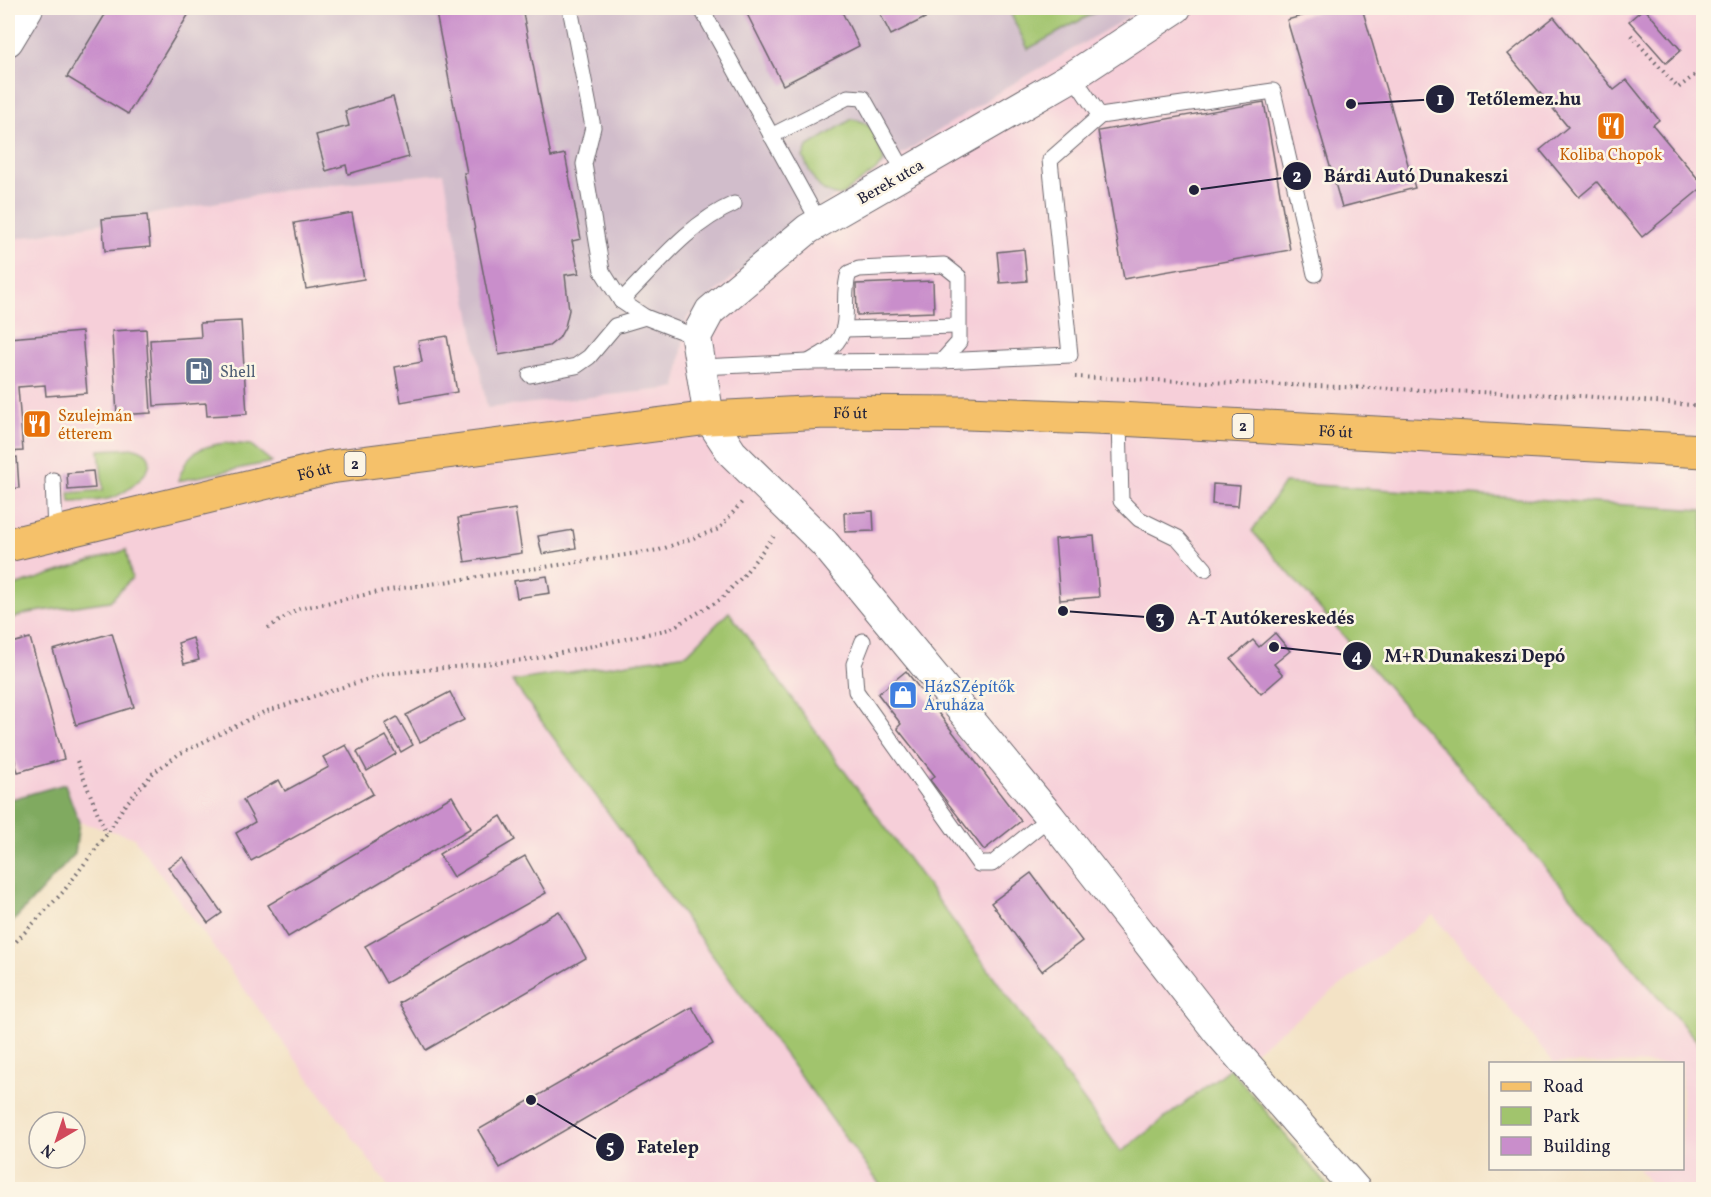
<svg xmlns="http://www.w3.org/2000/svg" width="1711" height="1197" font-family="Vollkorn,serif">
<rect width="100%" height="100%" fill="#fcf5e5"/>
<filter id="ink" filterUnits="userSpaceOnUse"><feTurbulence type="fractalNoise" baseFrequency=".0167" numOctaves="2"/><feDisplacementMap in="SourceGraphic" scale="12" xChannelSelector="R" yChannelSelector="G"/><feConvolveMatrix kernelMatrix="1 2 1 2 8 2 1 2 1" color-interpolation-filters="sRGB"/></filter>
<filter id="wash" filterUnits="userSpaceOnUse"><feTurbulence type="fractalNoise" baseFrequency=".008" numOctaves="4" result="noise"/><feDisplacementMap in="SourceGraphic" scale="24" xChannelSelector="R" yChannelSelector="G"/><feGaussianBlur stdDeviation="1.35" result="paint"/><feColorMatrix in="noise" values="0 0 0 0 0 0 0 0 0 0 0 0 0 0 0 0 0 1.4 0 .05"/><feComposite in="paint" operator="in"/></filter>
<g filter="url(#wash)">
<rect width="100%" height="100%" fill="#f3e2c5"/>
<polygon fill="#f6cfd9" points="1144,8 1703,8 1703,510 1284,483 1252,530 1703,1048 1703,1189 1655,1189 1638,1169 1682,1168 1682,1064 1554,1063 1433,915 1121,1153 730,612 688,654 513,681 883,1189 390,1189 133,837 79,822 65,784 8,800 8,240 297,188 445,173 487,408 676,388 687,318 794,223 1004,89"/>
<polygon fill="#d1bdcb" points="8,8 1144,8 1004,89 794,223 687,318 676,388 487,408 444,173 297,188 8,240"/>
<g fill="#a1c46d" stroke="#627354" stroke-width="1.5">
<polygon points="1008,8 1103,8 1028,49"/>
<path d="M852,119c24,3 25,22 32,42l-9,10 -35,25c-25,-4 -27,-19 -37,-39l4,-10z"/>
<path d="M225,443l26,2 21,17 -94,19c9,-28 18,-34 47,-38z"/>
<path d="M135,448c37,10 -5,44 -23,50 -12,4 -29,3 -42,4l-1,-9 34,-3 -4,-40z"/>
<polygon points="1284,483 1703,510 1703,1048 1252,531"/>
<polygon points="126,550 132,578 110,601 28,613 8,620 8,588"/>
<polygon points="729,612 1121,1152 1230,1068 1330,1189 883,1189 512,681 687,654"/>
</g>
<polygon fill="#80aa60" stroke="#51664e" stroke-width="1.5" points="65,784 79,822 75,854 8,927 8,800"/>
<g id="blocks">
<g fill="#c98ecb">
<polygon points="109,8 182,8 190,12 128,114 67,77"/>
<polygon points="435,8 522,8 551,157 565,154 581,239 572,241 579,273 565,275 569,310 565,327 559,338 549,346 499,355 464,173 467,173"/>
<polygon points="750,8 840,8 859,46 783,85 745,10"/>
<polygon points="877,8 945,8 891,35"/>
<polygon points="1330,8 1362,8 1415,188 1342,207 1287,20"/>
<polygon points="1644,8 1681,50 1666,63 1629,21"/>
<polygon points="1554,17 1614,90 1627,80 1659,120 1653,125 1704,186 1642,237 1597,182 1579,197 1540,150 1568,127 1508,54"/>
<polygon points="393,97 409,157 348,174 346,165 326,171 316,135 349,126 345,111"/>
<polygon points="1264,102 1290,250 1124,279 1098,131"/>
<polygon points="352,213 364,279 306,289 294,223"/>
<polygon points="147,215 150,247 105,251 102,219"/>
<polygon points="1024,249 1027,281 1000,283 997,252"/>
<polygon points="933,281 934,312 857,315 856,284"/>
<polygon points="241,321 247,414 207,416 206,403 154,406 150,340 201,337 200,323"/>
<polygon points="146,329 151,413 117,415 112,331"/>
<polygon points="82,332 87,393 46,396 45,385 18,387 23,451 8,452 8,338"/>
<polygon points="447,336 457,392 401,402 395,367 422,362 418,341"/>
<polygon points="17,457 19,488 8,489 8,458"/>
<polygon points="93,471 95,488 68,490 67,473"/>
<polygon points="1213,484 1240,486 1238,506 1212,504"/>
<polygon points="515,509 522,553 465,562 458,518"/>
<polygon points="873,511 874,531 845,532 844,513"/>
<polygon points="573,530 576,548 542,554 538,536"/>
<polygon points="1094,536 1099,597 1060,600 1055,539"/>
<polygon points="547,576 550,593 517,598 514,581"/>
<polygon points="112,633 134,707 76,725 53,650"/>
<polygon points="1275,633 1290,651 1274,664 1283,675 1261,694 1231,659 1253,640 1259,647"/>
<polygon points="30,638 64,759 18,772 8,734 8,644"/>
<polygon points="193,638 199,660 184,664 178,643"/>
<polygon points="906,671 1021,821 984,850 930,780 935,776 897,728 901,724 878,694"/>
<polygon points="450,692 464,720 420,742 406,715"/>
<polygon points="397,717 413,745 401,752 385,724"/>
<polygon points="386,736 396,754 367,771 357,752"/>
<polygon points="346,745 373,794 251,861 236,833 255,822 243,800 279,780 285,791 329,767 323,757"/>
<polygon points="452,796 471,828 288,937 268,905"/>
<polygon points="501,816 515,840 453,877 439,854"/>
<polygon points="525,856 546,893 386,983 365,946"/>
<polygon points="183,857 222,913 208,923 168,867"/>
<polygon points="1031,873 1082,941 1042,971 991,903"/>
<polygon points="559,911 586,958 426,1050 399,1003"/>
<polygon points="692,1007 713,1044 500,1168 478,1130"/>
</g>
</g>
</g>
<g filter="url(#ink)">
<use href="#blocks" fill-opacity="0" stroke="#6b656b" stroke-width="1.5"/>
<g fill="none" stroke-linecap="round" stroke-linejoin="round">
<g stroke="#6b656b" stroke-width="17">
<g id="lane">
<polyline points="570,8 593,127 584,164 602,271 621,301 645,317 696,337"/>
<polyline points="701,8 819,222"/>
<polyline points="1073,76 1100,116"/>
<polyline points="771,136 848,97 863,98 905,173"/>
<path d="M621,301c34,-34 68,-78 113,-97"/>
<polyline points="845,329 957,326"/>
<path d="M809,362c7,-5 17,-9 24,-16 21,-19 7,-49 16,-73l10,-4 85,-4 15,12v65l-17,19"/>
<polyline points="701,367 808,362 942,361 1070,355 1050,160 1100,116 1273,91 1315,274"/>
<polyline points="530,375 576,366 589,357 615,326 645,317"/>
<polyline points="1119,419 1121,501 1139,519 1178,538 1205,569"/>
<polyline points="53,480 55,533"/>
<polyline points="863,641 854,664 856,691 979,864 992,864 1050,817"/>
</g>
</g>
<g stroke="#6b656b" stroke-width="32">
<g id="street">
<polyline points="1176,8 1073,76 808,229 710,311 696,337 709,418 732,453 824,543 1050,817 1218,1032 1356,1190"/>
<polyline points="8,41 28,8"/>
</g>
</g>
<g stroke="#6b656b" stroke-width="35">
<g id="primary">
<path id="s1" d="M8,545l322,-78 379,-49 116,-6 142,1 152,6 585,32"/>
</g>
</g>
<g stroke="#6b656b" stroke-width="4" stroke-dasharray="1.5 4.5" stroke-linecap="butt">
<polyline points="1631,35 1678,88 1704,68"/>
<polyline points="1075,377 1582,396 1704,406"/>
<polyline points="268,628 298,609 383,591 659,550 719,529 742,502"/>
<polyline points="77,761 106,834"/>
<polyline points="8,950 63,892 107,834 124,806 153,773 179,754 264,712 384,674 533,659 670,629 720,600 743,576 774,536"/>
</g>
<use href="#lane" stroke="#fff" stroke-width="15"/>
<use href="#street" stroke="#fff" stroke-width="30"/>
<use href="#primary" stroke="#f5c16b" stroke-width="33"/>
</g>
</g>
<defs>
<g id="restaurant-square" transform="scale(1.5)"><rect x="-9" y="-9" width="18" height="18" rx="4" fill="#e8710a" stroke="#fcf5e5"/><path d="M-5-6h1v4h1v-4h1v4h1v-4h1v5L-1.5 .5V6h-2V.5L-5-1ZM5-6V6H3V1.5H1.5Q1.5-4 5-6Z" fill="#fff"/></g>
<g id="fuel-square" transform="scale(1.5)"><rect x="-9" y="-9" width="18" height="18" rx="4" fill="#5c6f8a" stroke="#fcf5e5"/><path d="M-5.5-6h7V0h2V4h1.3V-2.5L3-4.5l.8-.8L6-3V5H2.5V1h-1V6h-7ZM-4.2-4.7v3.2H.2V-4.7Z" fill="#fff"/></g>
<g id="shop-square" transform="scale(1.5)"><rect x="-9" y="-9" width="18" height="18" rx="4" fill="#3f7fe0" stroke="#fcf5e5"/><path d="M-5-2.5h2.3a2.7 3.5 0 0 1 5.4 0H5L5.5 6h-11ZM-1.5-2.5h3a1.5 2.3 0 0 0-3 0Z" fill="#fff"/></g>
</defs>
<g fill-rule="evenodd">
<use href="#restaurant-square" x="1611" y="126"/>
<use href="#fuel-square" x="199" y="371"/>
<use href="#restaurant-square" x="37" y="424"/>
<use href="#shop-square" x="903" y="695"/>
</g>
<g text-anchor="middle" stroke-width="5" stroke-linejoin="round" paint-order="stroke">
<g fill="#fcf5e5" stroke="#63616e" stroke-width="1.5">
<rect x="1232.5" y="414" width="21" height="24" rx="4.5"/>
<rect x="344.5" y="452" width="21" height="24" rx="4.5"/>
</g>
<g font-size="15" font-weight="bold" fill="#22223b">
<text x="1243" y="431">2</text>
<text x="355" y="469">2</text>
</g>
<g font-size="16" fill="#c56008" stroke="#fcf5e5">
<text x="1611" y="160">Koliba Chopok</text>
<text x="58" y="421" text-anchor="start">Szulejmán<tspan x="58" dy="18">étterem</tspan></text>
</g>
<g font-size="16" fill="#22223b" stroke="#fcf5e5">
<text transform="translate(890 181) rotate(-30)" y="6">Berek utca</text>
<text dy="6" stroke="none"><textPath href="#s1" startOffset="855">Fő út</textPath></text>
<text dy="6" stroke="none"><textPath href="#s1" startOffset="1341">Fő út</textPath></text>
<text dy="6" stroke="none"><textPath href="#s1" startOffset="315">Fő út</textPath></text>
</g>
<g font-size="16" fill="#4e5e75" stroke="#fcf5e5" text-anchor="start">
<text x="220" y="377">Shell</text>
</g>
<g font-size="16" fill="#366cbe" stroke="#fcf5e5" text-anchor="start">
<text x="924" y="692">HázSZépítők<tspan x="924" dy="18">Áruháza</tspan></text>
</g>
</g>
<path fill="none" stroke="#22223b" stroke-width="2" d="M1351 104L1440 99M1194 190L1297 176M1063 611L1160 618M1274 647L1357 656M531 1100L610 1147"/>
<g fill="#22223b" stroke="#fcf5e5" stroke-width="2">
<circle cx="1351" cy="104" r="6"/>
<circle cx="1194" cy="190" r="6"/>
<circle cx="1063" cy="611" r="6"/>
<circle cx="1274" cy="647" r="6"/>
<circle cx="531" cy="1100" r="6"/>
<circle cx="1440" cy="99" r="15"/>
<circle cx="1297" cy="176" r="15"/>
<circle cx="1160" cy="618" r="15"/>
<circle cx="1357" cy="656" r="15"/>
<circle cx="610" cy="1147" r="15"/>
</g>
<g font-size="18" text-anchor="middle" font-weight="bold" fill="#fff">
<text x="1440" y="105">1</text>
<text x="1297" y="182">2</text>
<text x="1160" y="624">3</text>
<text x="1357" y="662">4</text>
<text x="610" y="1153">5</text>
</g>
<g font-size="18" text-anchor="middle" font-weight="bold" fill="#22223b" stroke="#fcf5e5" stroke-width="5" stroke-linejoin="round" paint-order="stroke">
<text x="1524" y="105">Tetőlemez.hu</text>
<text x="1416" y="182">Bárdi Autó Dunakeszi</text>
<text x="1271" y="624">A-T Autókereskedés</text>
<text x="1475" y="662">M+R Dunakeszi Depó</text>
<text x="668" y="1153">Fatelep</text>
</g>
<rect width="1711" height="1197" fill="none" stroke="#fcf5e5" stroke-width="30"/>
<rect x="1489" y="1062" width="195" height="108" fill="#fcf5e5" stroke="#a5a1a1" stroke-width="1.5"/>
<rect x="1501" y="1082" width="30" height="9" fill="#f5c16b" stroke="#a5a1a1" stroke-width="1.5"/>
<text x="1543" y="1092" font-size="18" fill="#22223b">Road</text>
<rect x="1501" y="1107" width="30" height="18" fill="#a1c46d" stroke="#a5a1a1" stroke-width="1.5"/>
<text x="1543" y="1122" font-size="18" fill="#22223b">Park</text>
<rect x="1501" y="1137" width="30" height="18" fill="#c98ecb" stroke="#a5a1a1" stroke-width="1.5"/>
<text x="1543" y="1152" font-size="18" fill="#22223b">Building</text>
<g transform="translate(57 1140) rotate(219)"><circle r="28" fill="#fcf5e5" stroke="#a5a1a1" stroke-width="1.5"/>
<path d="M0-4.5L10 22L0 15L-10 22Z" fill="#d1495b"/>
<text y="-9" font-size="16" font-weight="bold" text-anchor="middle" fill="#22223b">N</text>
</g>
</svg>
